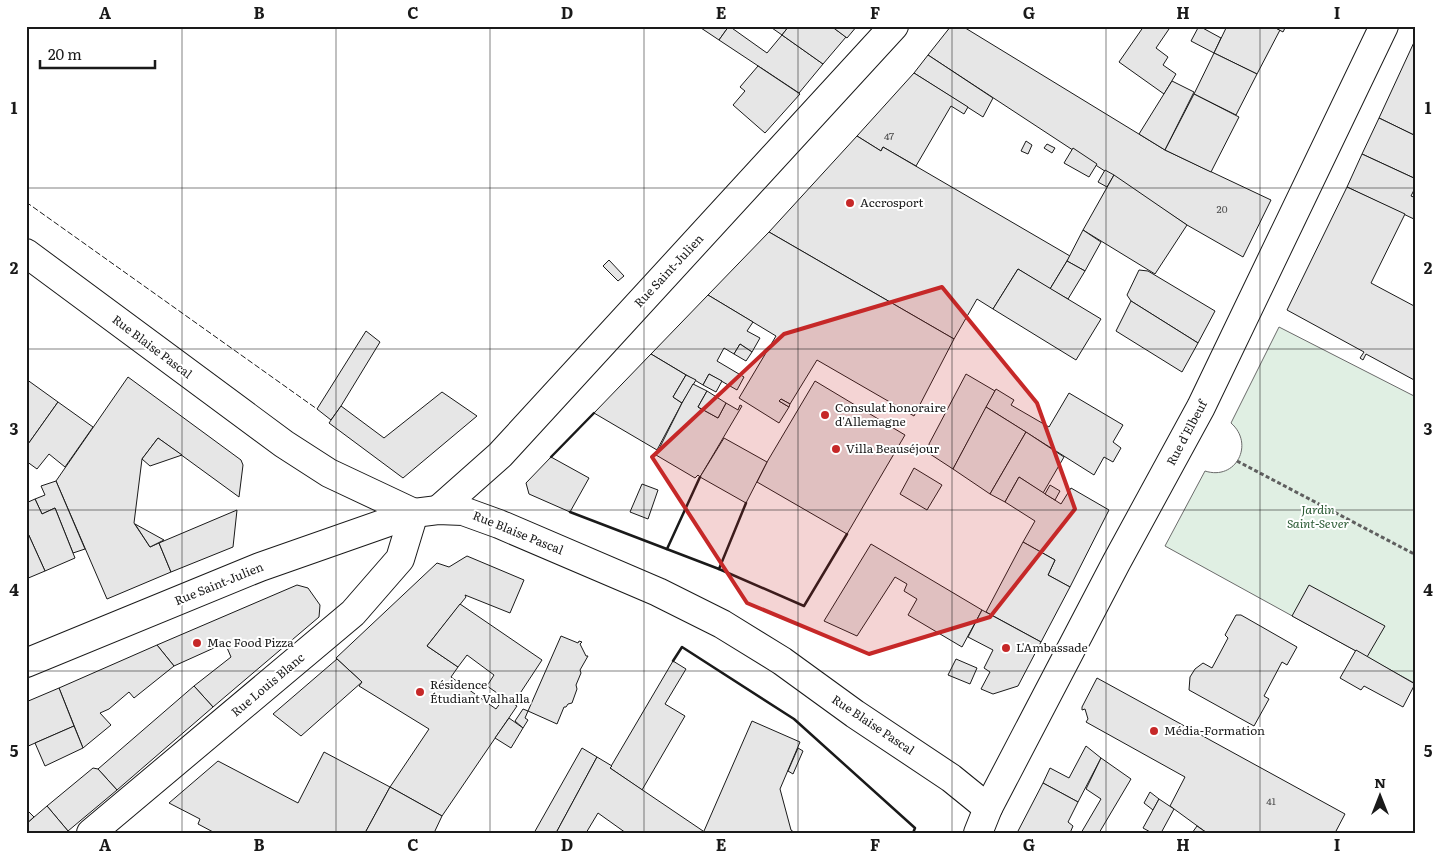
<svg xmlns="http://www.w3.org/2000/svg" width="1442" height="859" font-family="Literata,serif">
<rect width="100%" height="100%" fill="#fff"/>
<path fill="#e0efe3" stroke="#6a6a6a" d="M1279,327l137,70v287l-251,-138 40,-75c31,10 50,-27 26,-48z"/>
<g fill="#e6e6e6" stroke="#1a1a1a">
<polygon points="698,26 729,26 719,40"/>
<polygon points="729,26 767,53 782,35 823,64 799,93 719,40"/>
<polygon points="774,26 789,26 782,35 772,28"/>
<polygon points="789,26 831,26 846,37 823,64 782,35"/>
<polygon points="831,26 857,26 847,38"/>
<polygon points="951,26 962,26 1165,150 1271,200 1243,257 1187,225 928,55"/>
<polygon points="1144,26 1166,26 1169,29 1156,48 1168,57 1163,65 1176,74 1164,94 1119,62"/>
<polygon points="1199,26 1221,38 1214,53 1191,41"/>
<polygon points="1227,26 1272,26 1280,30 1257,74 1214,53"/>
<polygon points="1272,26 1286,26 1283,32"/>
<polygon points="1416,38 1416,136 1379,118"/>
<polygon points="1214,53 1257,74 1236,115 1194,94"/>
<polygon points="928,55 993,98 983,117 914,73"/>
<polygon points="758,66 800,94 765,133 733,105 745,91 740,87"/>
<polygon points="914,73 968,107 964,114 951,106 916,166 883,147 881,151 857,136"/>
<polygon points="1172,81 1194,92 1165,150 1139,134"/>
<polygon points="1194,94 1239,117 1211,172 1165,150"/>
<polygon points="1379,118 1416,136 1416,179 1362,154"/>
<polygon points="857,136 881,151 883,147 1070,256 1050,289 1018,269 993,309 977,299 954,339 769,232"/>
<polygon points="1026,141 1032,145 1028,154 1021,151"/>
<polygon points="1047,144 1055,148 1052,153 1044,148"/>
<polygon points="1073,148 1097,164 1089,177 1064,163"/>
<polygon points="1362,154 1416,179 1416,186 1411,196 1416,198 1416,220 1347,187"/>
<polygon points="1105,170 1114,175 1107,187 1098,182"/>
<polygon points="1114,175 1187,225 1155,274 1083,230"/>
<polygon points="1347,187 1405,214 1371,283 1416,307 1416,381 1366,354 1363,360 1360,358 1364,352 1287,310"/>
<polygon points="1083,230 1101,242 1085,271 1067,261"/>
<polygon points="769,232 954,339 914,416 817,360 790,404 781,399 779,401 789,407 779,423 739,398 776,336 708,295"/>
<polygon points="609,260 624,276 618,281 603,266"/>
<polygon points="1067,261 1085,271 1068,299 1050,289"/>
<polygon points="1018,269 1101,319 1076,360 993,309"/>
<polygon points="1139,270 1148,271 1215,311 1198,343 1131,301 1127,295"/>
<polygon points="708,295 753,322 747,331 760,338 752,352 740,344 734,354 724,348 717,361 744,377 737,390 709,374 703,385 651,354"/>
<polygon points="1131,301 1198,343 1182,372 1116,331"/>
<polygon points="366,331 380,342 341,406 331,420 317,409"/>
<polygon points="740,344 752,352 746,361 734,354"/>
<polygon points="651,354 686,375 673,397 682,403 657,450 594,413"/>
<polygon points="709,374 722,381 716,392 703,385"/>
<polygon points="966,374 995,391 953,469 930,454 929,444"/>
<polygon points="686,375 696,380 682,403 673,397"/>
<polygon points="128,377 241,460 243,465 239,497 158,438 142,459 134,523 150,547 159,543 171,572 107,599 56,481"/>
<polygon points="26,379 58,402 26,447"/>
<polygon points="815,381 905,435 847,534 757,482 767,462"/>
<polygon points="693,384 707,391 698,407 718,418 726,403 738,410 740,405 742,406 700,477 698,475 695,478 656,455 682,403"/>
<polygon points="996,389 1014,400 1011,405 1049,427 1069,393 1123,425 1113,442 1121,448 1113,462 1104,457 1094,475 986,407"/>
<polygon points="707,391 726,403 718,418 698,407"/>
<polygon points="442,392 477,416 403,478 329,423 341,406 384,438"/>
<polygon points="781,399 790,404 789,407 779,401"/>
<polygon points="58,402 93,427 65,467 49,454 37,469 26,461 26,447"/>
<polygon points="986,407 1026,432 990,494 953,469"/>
<polygon points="1026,432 1064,457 1043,493 1019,477 1005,502 990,494"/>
<polygon points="158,438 182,455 150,466 142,459"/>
<polygon points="724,438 767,462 746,503 700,477"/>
<polygon points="551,457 589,478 570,512 529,494 526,483"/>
<polygon points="914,468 942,485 927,510 900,494"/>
<polygon points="1019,477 1061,504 1071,488 1109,510 1070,587 1048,575 1055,560 1023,542 1035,521 1005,502"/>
<polygon points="56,481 85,549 73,553 55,508 42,514 35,499 45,495 41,486"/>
<polygon points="642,484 658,490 648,519 630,512"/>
<polygon points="1050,485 1060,491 1055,500 1045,494"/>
<polygon points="35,499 42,514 55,508 75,558 45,571 26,529 26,503"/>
<polygon points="237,510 233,547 171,572 159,543"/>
<polygon points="135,524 164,540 150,547"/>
<polygon points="26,529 45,571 26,579"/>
<polygon points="1023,542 1055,560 1048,575 1070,587 1041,642 986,612"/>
<polygon points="871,544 982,610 962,647 908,615 917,599 904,591 907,584 895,577 857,636 824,621"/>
<polygon points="467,556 524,580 510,613 465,595 466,597 427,646 458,667 451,677 496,709 504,698 517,706 442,816 390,787 429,729 359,686 362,682 336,658 437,563 449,567"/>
<polygon points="297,585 308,588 320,605 319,617 213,707 194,686 231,657 225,643 174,666 157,645"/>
<polygon points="1309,585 1385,626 1367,657 1292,616"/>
<polygon points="460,604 542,660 513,704 487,686 494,675 467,655 458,667 427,646"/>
<polygon points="982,610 1041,642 1018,686 993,694 981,689 990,672 984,668 993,650 968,637"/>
<polygon points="1236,615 1241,615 1297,647 1287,665 1282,662 1264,696 1269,699 1254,726 1189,690 1190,677 1195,669 1203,663 1212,668 1228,638 1225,635"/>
<polygon points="561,636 578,643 579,641 582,642 580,644 586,656 588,656 580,670 581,673 576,685 577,689 572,703 568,704 566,707 564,707 557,724 528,711"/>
<polygon points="157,645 174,666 134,698 129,692 109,709 100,713 111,725 83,748 59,688"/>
<polygon points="1356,650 1415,684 1403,707 1364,686 1361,690 1340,678"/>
<polygon points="337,659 362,682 301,736 273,714"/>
<polygon points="956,659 977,668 970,684 948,675"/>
<polygon points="673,661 686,669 665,704 685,716 642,790 610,768"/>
<polygon points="1097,678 1345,814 1335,833 1207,833 1170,806 1185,777 1086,722 1088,719 1085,709 1082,710 1082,707"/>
<polygon points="194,686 213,707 117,790 98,769"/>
<polygon points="59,688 74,726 26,747 26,702"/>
<polygon points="523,709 528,711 525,718 528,720 523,728 515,721"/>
<polygon points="509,718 523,728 511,748 495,738"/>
<polygon points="752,721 800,742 780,789 791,830 795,833 706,833 704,831"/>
<polygon points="74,726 83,748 45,766 35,743"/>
<polygon points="1086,746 1101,758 1078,802 1043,783 1050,768 1069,778"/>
<polygon points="582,748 597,757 556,833 534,833"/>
<polygon points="798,748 803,751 793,774 788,771"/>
<polygon points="324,752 390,787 365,833 215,833 198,824 200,819 169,803 218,761 298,803"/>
<polygon points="597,757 612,766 610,768 706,833 626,833 598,813 586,833 556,833"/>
<polygon points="1101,758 1131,779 1099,833 1081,833 1101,799 1086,789"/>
<polygon points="93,768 98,769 117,790 68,831 47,806"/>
<polygon points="1043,783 1078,802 1068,822 1073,826 1070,833 1017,833"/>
<polygon points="390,787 442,816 434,833 365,833"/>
<polygon points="1150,792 1159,799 1153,810 1144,803"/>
<polygon points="1159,799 1174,809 1161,833 1152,833 1143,828"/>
<polygon points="47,806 68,831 66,833 26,833 26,824"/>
<polygon points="26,809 34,817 26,824"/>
<polygon points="1197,826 1207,833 1192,833"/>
</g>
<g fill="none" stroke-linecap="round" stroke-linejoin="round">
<g stroke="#1a1a1a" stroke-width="30">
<g id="street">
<polyline points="26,253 284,444 329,473 414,513 400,559 353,613 91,833"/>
<polyline points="438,510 500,455 894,26"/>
</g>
</g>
<g stroke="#1a1a1a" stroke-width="30">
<g id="secondary">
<polyline points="26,663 260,567 414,513 438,510 463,511 499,524 658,592 722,624 782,661 855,714 951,778 988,808"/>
<polyline points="978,833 988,808 1116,563 1201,407 1384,26"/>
</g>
</g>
<polyline stroke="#5f5f5f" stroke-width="3" stroke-dasharray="4 2.5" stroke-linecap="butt" points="1237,461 1416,555"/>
<use href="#street" stroke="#fff" stroke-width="28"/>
<use href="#secondary" stroke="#fff" stroke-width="28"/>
<polyline stroke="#1a1a1a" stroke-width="1" stroke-dasharray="6 2.5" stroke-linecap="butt" points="26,202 317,409"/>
<g stroke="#1a1a1a" stroke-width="2.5">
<polyline points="551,457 594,413"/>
<polyline points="746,503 719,569 804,606 847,534"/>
<polyline points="570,512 719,569"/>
<polyline points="667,549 700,477"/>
<polyline points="673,661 682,647 794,719 915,828 913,833"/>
</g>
</g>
<path fill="#c62828" fill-opacity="0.2" stroke="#c62828" stroke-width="4" stroke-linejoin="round" d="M942,287l95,116 38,106 -85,108 -121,37 -122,-51 -95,-146 132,-123z"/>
<path fill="none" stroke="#1a1a1a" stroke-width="1" stroke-opacity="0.55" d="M182,26v807M336,26v807M490,26v807M644,26v807M798,26v807M952,26v807M1106,26v807M1260,26v807M26,188h1390M26,349h1390M26,510h1390M26,671h1390"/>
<g fill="#c62828" stroke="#fff" stroke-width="2">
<circle cx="850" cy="203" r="5"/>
<circle cx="825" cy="415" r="5"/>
<circle cx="836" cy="449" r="5"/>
<circle cx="197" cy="643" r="5"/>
<circle cx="1006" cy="648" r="5"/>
<circle cx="420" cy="692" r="5"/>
<circle cx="1154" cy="731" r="5"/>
</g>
<g text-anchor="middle" stroke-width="4" stroke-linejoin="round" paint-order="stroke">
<g font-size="10" fill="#4d4d4d">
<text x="889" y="140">47</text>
<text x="1222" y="213">20</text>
<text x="1271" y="805">41</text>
</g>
<g font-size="12" fill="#1a1a1a" stroke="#fff" text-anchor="start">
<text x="860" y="207">Accrosport</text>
<text x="835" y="412">Consulat honoraire<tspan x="835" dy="14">d'Allemagne</tspan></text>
<text x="846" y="453">Villa Beauséjour</text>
<text x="207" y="647">Mac Food Pizza</text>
<text x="1016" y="652">L'Ambassade</text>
<text x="430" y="689">Résidence<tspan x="430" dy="14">Étudiant Valhalla</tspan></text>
<text x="1164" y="735">Média-Formation</text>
</g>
<g font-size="12" fill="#1a1a1a" stroke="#fff">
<text transform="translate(669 271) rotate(-47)" y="4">Rue Saint-Julien</text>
<text transform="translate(152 347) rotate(37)" y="4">Rue Blaise Pascal</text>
<text transform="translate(1187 433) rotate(-62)" y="4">Rue d'Elbeuf</text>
<text transform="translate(518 533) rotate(22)" y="4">Rue Blaise Pascal</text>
<text transform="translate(219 584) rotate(-22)" y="4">Rue Saint-Julien</text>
<text transform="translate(268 685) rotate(-40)" y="4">Rue Louis Blanc</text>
<text transform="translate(873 725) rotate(34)" y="4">Rue Blaise Pascal</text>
</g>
<g font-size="12" font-style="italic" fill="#2b5a34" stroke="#fff">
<text x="1318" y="514">Jardin<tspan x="1318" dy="14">Saint-Sever</tspan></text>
</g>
</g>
<rect width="1442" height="859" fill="none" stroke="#ffffff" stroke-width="55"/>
<g transform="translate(1380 796)" stroke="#ffffff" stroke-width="4" paint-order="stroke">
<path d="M0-4L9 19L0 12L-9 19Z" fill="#1a1a1a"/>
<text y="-8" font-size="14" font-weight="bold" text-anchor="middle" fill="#1a1a1a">N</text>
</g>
<path d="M40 60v8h115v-8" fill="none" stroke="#1a1a1a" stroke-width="2.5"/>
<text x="48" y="60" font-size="15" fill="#1a1a1a" stroke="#ffffff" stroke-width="4" paint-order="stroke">20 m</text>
<rect x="28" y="28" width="1386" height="804" fill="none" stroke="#1a1a1a" stroke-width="2"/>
<g font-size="16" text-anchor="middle" font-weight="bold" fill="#1a1a1a">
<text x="105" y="19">A</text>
<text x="259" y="19">B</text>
<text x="413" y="19">C</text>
<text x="567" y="19">D</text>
<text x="721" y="19">E</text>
<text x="875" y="19">F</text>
<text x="1029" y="19">G</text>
<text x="1183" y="19">H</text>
<text x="1337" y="19">I</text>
<text x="14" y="114">1</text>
<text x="1428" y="114">1</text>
<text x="14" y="274">2</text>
<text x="1428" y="274">2</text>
<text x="14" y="435">3</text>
<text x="1428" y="435">3</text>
<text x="14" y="596">4</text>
<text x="1428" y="596">4</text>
<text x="14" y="757">5</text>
<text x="1428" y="757">5</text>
<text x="105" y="851">A</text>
<text x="259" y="851">B</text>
<text x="413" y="851">C</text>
<text x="567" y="851">D</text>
<text x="721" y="851">E</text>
<text x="875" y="851">F</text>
<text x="1029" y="851">G</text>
<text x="1183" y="851">H</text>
<text x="1337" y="851">I</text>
</g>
</svg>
